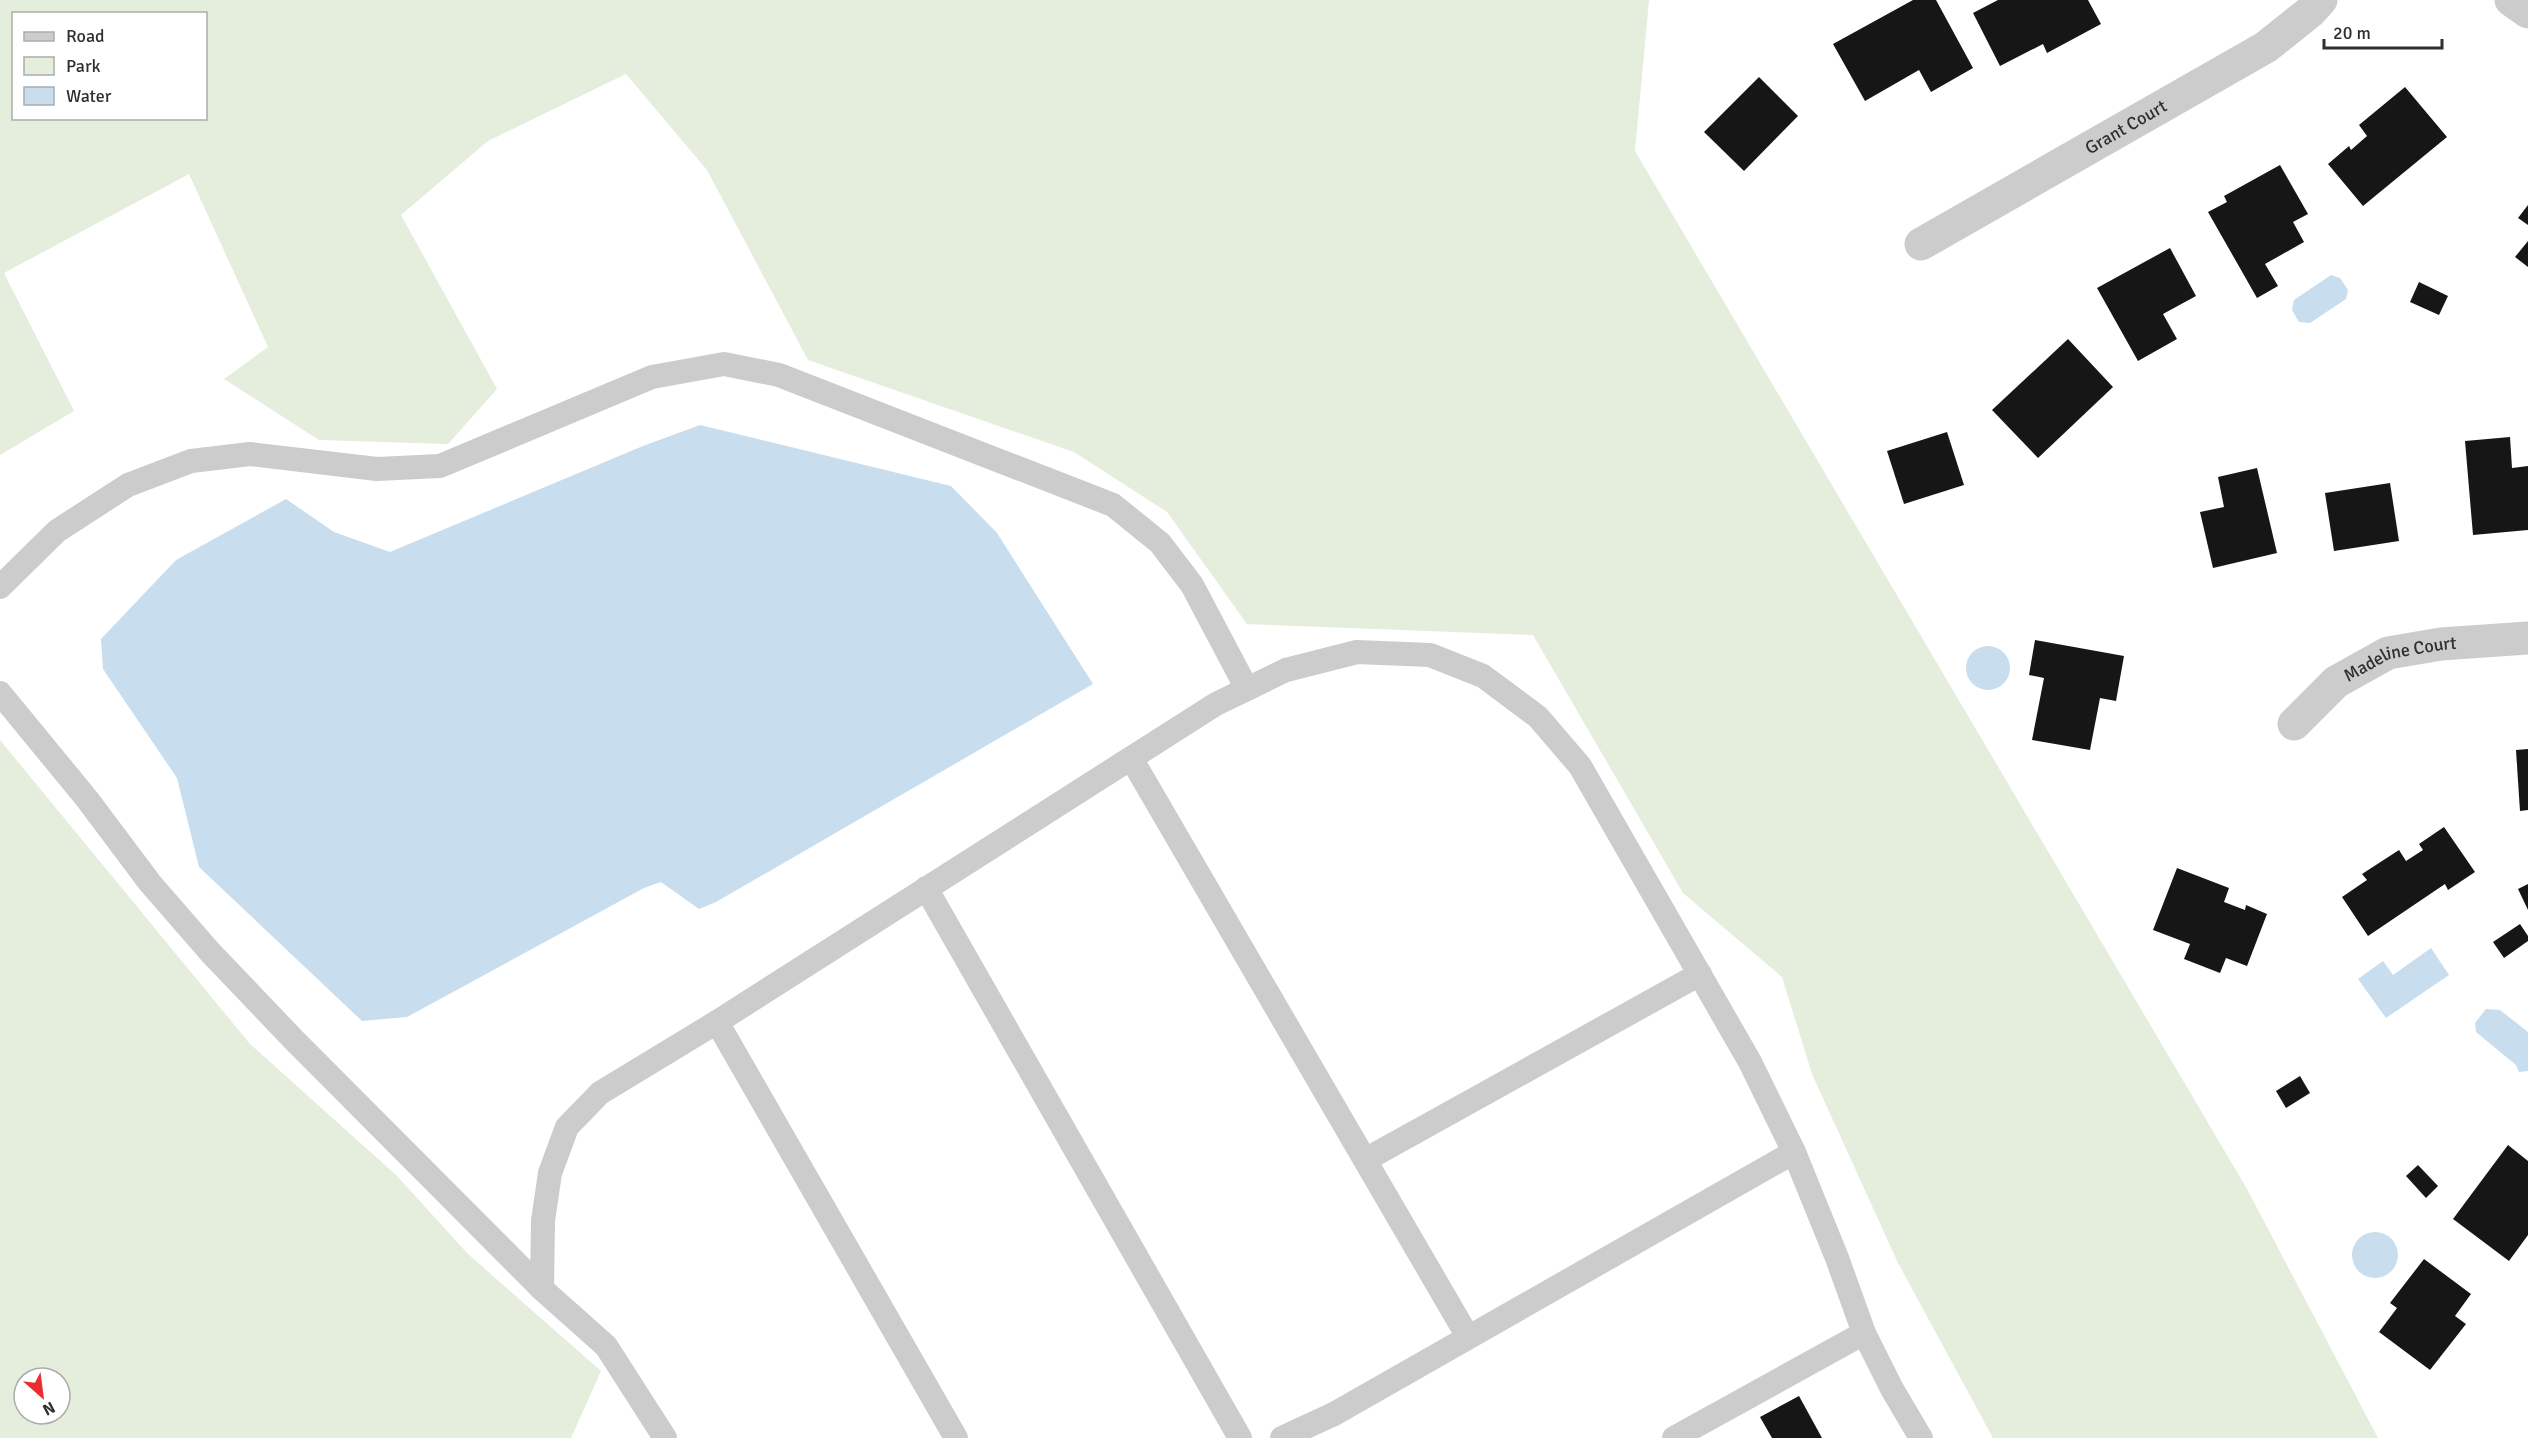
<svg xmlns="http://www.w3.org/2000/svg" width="2528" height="1438" font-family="Signika,sans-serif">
<rect width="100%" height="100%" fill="#fff"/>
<g fill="#e5eddd" fill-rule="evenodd">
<path d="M0,0h1649l-14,151 612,1038 131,249h-385l-95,-175 -86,-189 -30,-97 -99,-84 -150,-258 -286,-11 -80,-112 -93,-60 -266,-92 -101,-190 -81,-96 -138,67 -87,74 96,174 -49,55 -129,-4 -95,-61 44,-32 -79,-173 -185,99 70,138 -74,44zM14,14h192v104h-192z"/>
<path d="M0,740l250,304 146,131 72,79 133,117 -30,67h-571zM24,1378h36v36h-36z"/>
</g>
<g fill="#c8dded">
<polygon points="2331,275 2340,278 2348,290 2346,299 2310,323 2299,322 2292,310 2294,300"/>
<polygon points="700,425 951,486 997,533 1093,684 716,902 699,909 661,882 644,888 407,1017 362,1021 199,867 177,778 103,669 101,639 176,560 286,499 334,532 390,552 643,446"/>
<circle cx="1988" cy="668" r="22"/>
<polygon points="2431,948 2449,975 2386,1018 2358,979 2383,961 2393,975"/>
<polygon points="2486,1009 2500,1010 2528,1032 2528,1071 2519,1072 2516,1065 2476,1032 2475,1023"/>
<circle cx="2375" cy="1255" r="23"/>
</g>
<g fill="#161616">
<polygon points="1913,0 1936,0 1973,68 1931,92 1919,70 1865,101 1833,44"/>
<polygon points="1998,0 2088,0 2101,24 2047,53 2043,44 2000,66 1973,13"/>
<polygon points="1759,77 1798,116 1744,171 1704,132"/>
<polygon points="2405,87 2447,137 2363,206 2328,164 2349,146 2351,150 2367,136 2359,125"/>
<polygon points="2280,165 2308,214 2293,222 2304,242 2265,264 2278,286 2257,298 2208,212 2227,202 2224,196"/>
<polygon points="2528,205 2528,225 2518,218"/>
<polygon points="2528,241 2528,267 2515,257"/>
<polygon points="2170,248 2196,296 2163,314 2177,339 2138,361 2097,288"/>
<polygon points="2419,282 2448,296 2439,315 2410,302"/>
<polygon points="2068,339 2113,387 2038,458 1992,410"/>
<polygon points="1947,432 1964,485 1904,504 1887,451"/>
<polygon points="2510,437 2512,468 2528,466 2528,530 2473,535 2465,441"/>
<polygon points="2257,468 2277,553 2213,568 2200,512 2224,507 2218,477"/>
<polygon points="2390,483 2399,541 2334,551 2325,493"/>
<polygon points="2035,640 2124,656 2116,701 2100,698 2090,750 2032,740 2044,678 2029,675"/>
<polygon points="2528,749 2528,810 2520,811 2516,750"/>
<polygon points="2444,827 2475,872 2448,890 2445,884 2368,936 2342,897 2367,880 2362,874 2399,850 2406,861 2423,850 2419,844"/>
<polygon points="2177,868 2229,888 2224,902 2245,910 2246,905 2267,914 2247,966 2226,958 2220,973 2184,959 2190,944 2153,930"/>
<polygon points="2528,884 2528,910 2518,889"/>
<polygon points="2520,924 2528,936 2528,941 2504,958 2493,942"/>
<polygon points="2300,1076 2310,1093 2286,1108 2276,1091"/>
<polygon points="2508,1145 2528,1161 2528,1235 2509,1261 2453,1219"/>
<polygon points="2418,1165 2438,1186 2426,1198 2406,1176"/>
<polygon points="2424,1259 2471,1294 2455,1316 2466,1324 2430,1370 2379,1332 2397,1308 2390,1303"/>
<polygon points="1799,1396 1822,1438 1772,1438 1760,1417"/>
</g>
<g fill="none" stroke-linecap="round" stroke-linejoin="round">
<g stroke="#ccc" stroke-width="24">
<polyline points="0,587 57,531 128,485 191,461 250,454 377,469 440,466 652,377 724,364 779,375 1113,505 1160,543 1192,585 1247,689"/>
<polyline points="0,693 87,799 150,883 210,952 293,1039 542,1289 606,1346 665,1438"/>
<polyline points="1131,758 1468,1337"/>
<polyline points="926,888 1240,1438"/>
<polyline points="717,1022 956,1438"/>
<polyline points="1365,1160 1700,974"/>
<polyline points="542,1289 543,1221 550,1173 567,1127 600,1093 717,1022 1216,704 1286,670 1357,652 1430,655 1483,676 1538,717 1580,766 1750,1062 1794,1152 1837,1258 1864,1333 1892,1389 1921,1438"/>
<polyline points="1282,1438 1334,1414 1794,1152"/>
<polyline points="1674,1438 1864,1333"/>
</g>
<g stroke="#ccc" stroke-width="33">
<polyline points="2511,0 2528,12"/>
<path id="s1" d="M1921,244l345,-197 45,-36 10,-11"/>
<path id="s2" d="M2294,724l42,-42 52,-29 53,-9 87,-6"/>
</g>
</g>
<g text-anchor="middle" stroke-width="6" stroke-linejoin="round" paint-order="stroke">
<g font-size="18" fill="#2f2f2f" stroke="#fff">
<text dy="6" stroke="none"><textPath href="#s1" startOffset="236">Grant Court</textPath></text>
<text dy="6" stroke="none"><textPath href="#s2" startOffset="129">Madeline Court</textPath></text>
</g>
</g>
<rect x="12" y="12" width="195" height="108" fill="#ffffff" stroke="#acacac" stroke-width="1.5"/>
<rect x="24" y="32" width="30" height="9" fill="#cccccc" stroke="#acacac" stroke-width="1.5"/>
<text x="66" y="42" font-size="18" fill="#2f2f2f">Road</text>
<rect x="24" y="57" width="30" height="18" fill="#e5eddd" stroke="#acacac" stroke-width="1.5"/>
<text x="66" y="72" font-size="18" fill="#2f2f2f">Park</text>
<rect x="24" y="87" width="30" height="18" fill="#c8dded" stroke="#acacac" stroke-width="1.5"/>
<text x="66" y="102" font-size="18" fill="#2f2f2f">Water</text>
<g transform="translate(42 1396) rotate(152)"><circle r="28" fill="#ffffff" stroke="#acacac" stroke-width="1.5"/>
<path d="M0-4.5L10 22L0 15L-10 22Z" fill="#eb2d33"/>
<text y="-9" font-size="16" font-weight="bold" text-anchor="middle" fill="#2f2f2f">N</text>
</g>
<path d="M2324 39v9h118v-9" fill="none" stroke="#2f2f2f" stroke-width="3"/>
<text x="2333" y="39" font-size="18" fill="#2f2f2f" stroke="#ffffff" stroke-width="4.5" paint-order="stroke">20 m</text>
</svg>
